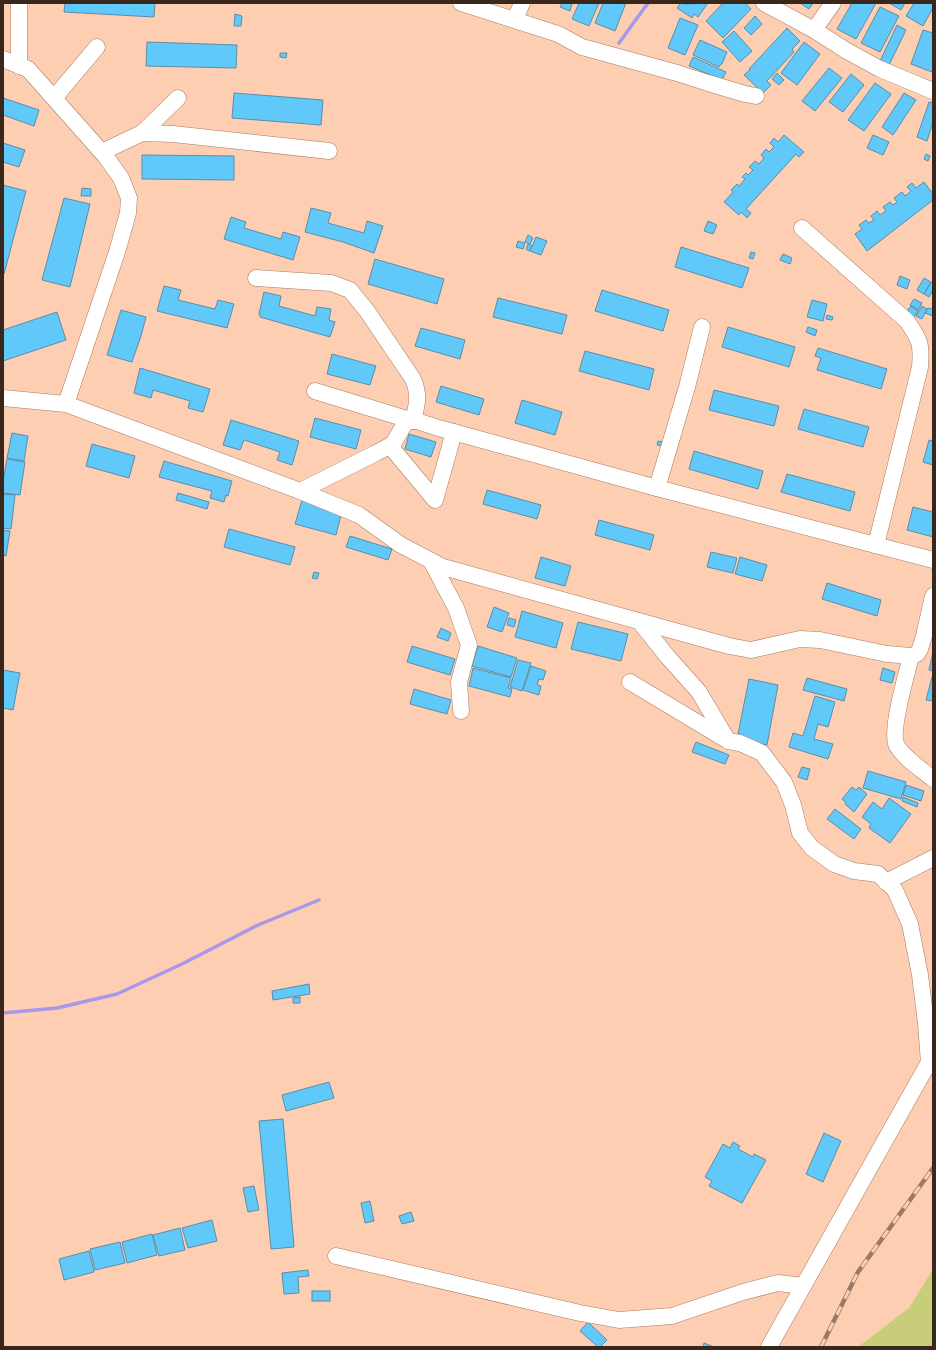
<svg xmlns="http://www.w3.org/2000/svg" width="936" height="1350" font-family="'Fira Sans',sans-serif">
<rect width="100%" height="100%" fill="#feceb2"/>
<polygon fill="#c8cd7a" points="933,1269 933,1347 858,1347 909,1308"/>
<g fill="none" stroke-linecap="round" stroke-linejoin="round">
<g stroke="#a898eb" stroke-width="3.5">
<polyline points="619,43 648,3"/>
<polyline points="3,1013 57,1008 117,994 182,964 258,925 319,900"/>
</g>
</g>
<g fill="#61c9fa" stroke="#5b8da7">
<polygon points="65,3 155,3 154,17 64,12"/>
<polygon points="562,3 572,3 570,11 560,7"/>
<polygon points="579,3 599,3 589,26 572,19"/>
<polygon points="603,3 626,3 615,31 595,23"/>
<polygon points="681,3 686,4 708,3 698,17 694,14 692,18 677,8"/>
<polygon points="723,3 745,3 751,9 723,38 706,21"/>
<polygon points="800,3 813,3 809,9"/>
<polygon points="852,3 876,3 856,39 837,29"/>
<polygon points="889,3 905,3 901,10"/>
<polygon points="914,3 933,3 933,8 923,26 906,16"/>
<polygon points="880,7 899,16 880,52 861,43"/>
<polygon points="235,14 242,16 241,26 234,26"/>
<polygon points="755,16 762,24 751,35 744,28"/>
<polygon points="680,18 698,25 685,55 668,48"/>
<polygon points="897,25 906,30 889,65 880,61"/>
<polygon points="787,28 800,41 792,49 794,52 767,81 771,85 763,93 744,75 750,70 749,69"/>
<polygon points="923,30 933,33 933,69 932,72 911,64"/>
<polygon points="734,31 752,51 740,62 722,42"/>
<polygon points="700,40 727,52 722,64 721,64 719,67 693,55"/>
<polygon points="147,42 237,45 236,68 146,66"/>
<polygon points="804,42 820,54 797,85 781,73"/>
<polygon points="280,53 287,53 286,58 280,57"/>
<polygon points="693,57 726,72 722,80 689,66"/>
<polygon points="829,68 842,78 815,111 802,101"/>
<polygon points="777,73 784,80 779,85 772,79"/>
<polygon points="851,74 864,85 843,112 829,102"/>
<polygon points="875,83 891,94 864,131 848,120"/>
<polygon points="234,93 323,100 321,125 232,118"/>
<polygon points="904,93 916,100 893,135 882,127"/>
<polygon points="3,98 39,110 34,126 3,115"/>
<polygon points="929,102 933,103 933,122 927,141 917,137"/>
<polygon points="784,135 804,152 799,157 796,154 746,209 751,213 747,218 741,212 739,215 724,202 733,192 731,190 737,184 739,186 745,179 742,177 746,173 748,175 753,170 749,167 755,161 759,164 764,158 761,155 766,149 769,152 774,147 770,143 774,138 778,142"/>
<polygon points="873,135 889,142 883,155 867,148"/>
<polygon points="3,143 25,150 19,167 3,162"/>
<polygon points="926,154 930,156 928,161 924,159"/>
<polygon points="142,155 234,156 234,180 142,179"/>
<polygon points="924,182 933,194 933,200 867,251 855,234 862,229 859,225 866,220 869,223 874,220 871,216 877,211 880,215 886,211 883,207 890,202 893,205 897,202 894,198 902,192 905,196 911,191 907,187 912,183 916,188"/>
<polygon points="3,185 26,191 4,274 3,274"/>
<polygon points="82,188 91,189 91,196 81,196"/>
<polygon points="64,198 90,204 70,287 42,280"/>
<polygon points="311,208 331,213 328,223 364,233 367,221 383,226 374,253 343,242 305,232"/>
<polygon points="231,217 246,222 244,228 281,239 283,232 300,237 293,260 224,239"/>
<polygon points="708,221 717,225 713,234 704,231"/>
<polygon points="528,235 533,238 530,244 525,242"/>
<polygon points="536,237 547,241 541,255 530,251"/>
<polygon points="518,241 525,243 523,249 516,247"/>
<polygon points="528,244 532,246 529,251 526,249"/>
<polygon points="681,247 749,268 742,288 675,267"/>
<polygon points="751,252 755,253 753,259 749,258"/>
<polygon points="783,254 792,258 790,264 780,260"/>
<polygon points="375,259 444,279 437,304 368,284"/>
<polygon points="900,276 910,280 907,289 897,285"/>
<polygon points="924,278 931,282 924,294 917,290"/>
<polygon points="931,282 933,283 933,290 929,297 924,294"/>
<polygon points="164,286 181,290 178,300 215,309 218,300 234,304 227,328 157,311"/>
<polygon points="602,290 669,310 663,331 595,311"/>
<polygon points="264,292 281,296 279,306 315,316 317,307 331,309 329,320 335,322 330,337 260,317 260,315 259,314"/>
<polygon points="498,298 567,315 562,334 493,317"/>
<polygon points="914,299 922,303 918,310 910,305"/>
<polygon points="812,300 827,304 823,321 807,317"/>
<polygon points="911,306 918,311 913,318 906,312"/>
<polygon points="922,306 927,309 922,319 916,316"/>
<polygon points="928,308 933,309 933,316 925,313"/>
<polygon points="121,310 146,317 141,336 132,362 107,355"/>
<polygon points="57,312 66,340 3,361 3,330"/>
<polygon points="827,315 833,317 832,320 826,319"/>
<polygon points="728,327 795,347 789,367 722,347"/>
<polygon points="808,327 817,330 815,336 806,332"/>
<polygon points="421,328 465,340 460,359 415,346"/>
<polygon points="818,348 887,369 881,389 817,370 821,358 815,356"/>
<polygon points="585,351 654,369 649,390 579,371"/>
<polygon points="332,354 376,366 370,385 327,374"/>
<polygon points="140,368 210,389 203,412 188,408 190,401 153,390 151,398 134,393"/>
<polygon points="441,386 484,399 479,415 436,402"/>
<polygon points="714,390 779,406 774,426 709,410"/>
<polygon points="522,400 562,412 555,435 515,423"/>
<polygon points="804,409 869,427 863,447 798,429"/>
<polygon points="315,418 361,430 356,449 310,437"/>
<polygon points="231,420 299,441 292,465 277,460 280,452 244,440 240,450 223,445"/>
<polygon points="12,433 28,436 24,461 7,458"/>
<polygon points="409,434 436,442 431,457 405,449"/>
<polygon points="929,440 933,441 933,465 923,462"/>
<polygon points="658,441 663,442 663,446 657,445"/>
<polygon points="92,444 135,456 129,478 86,466"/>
<polygon points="694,451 763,471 758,489 689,469"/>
<polygon points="7,459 25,462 20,495 3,493 3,481"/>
<polygon points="164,461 232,481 228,496 226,495 224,502 210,498 212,491 159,477"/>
<polygon points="787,474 855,492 850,511 781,492"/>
<polygon points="487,490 541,505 537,519 483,504"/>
<polygon points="178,493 209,502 207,509 176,500"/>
<polygon points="3,494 15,495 11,529 3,528"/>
<polygon points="302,500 342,511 336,535 295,524"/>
<polygon points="913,507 933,512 933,537 907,530"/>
<polygon points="599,520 654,535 650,550 595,535"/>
<polygon points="229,529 295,547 290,565 224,547"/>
<polygon points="3,530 10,531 6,556 3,555"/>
<polygon points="350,536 392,549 388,560 346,547"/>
<polygon points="711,552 737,558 733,573 707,567"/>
<polygon points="541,557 571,566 565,586 535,578"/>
<polygon points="740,557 767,565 762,581 735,574"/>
<polygon points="314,572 319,573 317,579 312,578"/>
<polygon points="827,583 881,600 877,616 822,599"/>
<polygon points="494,607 509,613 502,632 487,627"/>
<polygon points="522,611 563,623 556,648 515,637"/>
<polygon points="509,618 516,620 514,627 507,625"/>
<polygon points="578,622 628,634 621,661 571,649"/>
<polygon points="441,628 451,633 448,641 437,637"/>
<polygon points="412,646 455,659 450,675 407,662"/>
<polygon points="478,646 517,658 511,677 472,666"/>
<polygon points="933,652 933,671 929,670"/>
<polygon points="518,660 531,663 522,691 510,687"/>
<polygon points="531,666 546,671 543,680 539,679 537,685 541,686 539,695 523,690"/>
<polygon points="473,668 511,678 508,688 512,689 510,697 469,686"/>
<polygon points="883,668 895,672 892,683 880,680"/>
<polygon points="3,670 20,673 13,710 3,708"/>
<polygon points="932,677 933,677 933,701 926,700"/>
<polygon points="807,678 847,689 844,701 803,690"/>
<polygon points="749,679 778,685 767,745 737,739"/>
<polygon points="414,689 451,700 447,714 410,704"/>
<polygon points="815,696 835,702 828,727 818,724 814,739 833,744 828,759 789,747 793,733 803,736"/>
<polygon points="696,742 729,755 725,764 692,752"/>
<polygon points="802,767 810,769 807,780 798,777"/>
<polygon points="868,771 906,782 901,799 863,788"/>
<polygon points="906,785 924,791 921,801 903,795"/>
<polygon points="852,787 856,790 859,787 867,794 854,812 845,804 846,803 842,799"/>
<polygon points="903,797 918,803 917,807 902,801"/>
<polygon points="889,798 911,814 890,843 869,828 871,824 862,817 873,802 882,809"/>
<polygon points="835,809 861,829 854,839 827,819"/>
<polygon points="309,984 310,994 273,1000 272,991"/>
<polygon points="300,997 300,1003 293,1003 293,998"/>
<polygon points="329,1082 334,1098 286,1111 282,1095"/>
<polygon points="283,1119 294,1247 271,1249 259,1121"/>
<polygon points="824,1133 841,1141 823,1182 806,1174"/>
<polygon points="733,1142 740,1146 738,1149 753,1157 754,1154 766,1160 742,1203 709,1186 712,1181 705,1177 723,1144 730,1148"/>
<polygon points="254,1186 259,1210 248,1212 243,1188"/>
<polygon points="370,1201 374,1221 365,1223 361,1203"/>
<polygon points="411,1212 414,1221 402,1224 399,1216"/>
<polygon points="212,1220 217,1241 188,1248 182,1228"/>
<polygon points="180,1228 185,1250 159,1256 153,1235"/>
<polygon points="152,1234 157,1255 127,1263 122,1242"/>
<polygon points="120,1242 125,1263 95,1270 90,1249"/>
<polygon points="89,1251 94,1272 64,1280 59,1259"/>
<polygon points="308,1270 309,1276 298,1277 299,1293 284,1294 282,1273"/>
<rect x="312" y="1291" width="18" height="10"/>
<polygon points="588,1322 607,1340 600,1347 598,1347 580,1331"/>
<polygon points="704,1343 714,1347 703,1347"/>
</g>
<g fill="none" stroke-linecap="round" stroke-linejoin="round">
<g stroke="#a77b61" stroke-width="17">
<g id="minor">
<polyline points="19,3 19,66"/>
<polyline points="461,3 558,34 582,47 677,73 708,83 745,94 756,96"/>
<polyline points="764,3 814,30 847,51 880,69 933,91"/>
<polyline points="515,20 522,3"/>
<polyline points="814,30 833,3"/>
<polyline points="3,59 28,69 106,157 121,178 129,198 128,213 117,252 66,404"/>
<polyline points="54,98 97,47"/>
<polyline points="142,133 178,98"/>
<polyline points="102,152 142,133 173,134 329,151"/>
<path d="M802,228l105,93c13,19 15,23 13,46l-44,178"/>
<path d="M256,278l75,5 19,7 17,21 46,68c7,17 4,25 0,42l-98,-30"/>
<polyline points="3,398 66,404 300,491 376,453 393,444 405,423 410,421 417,421 435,427 657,488 933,560"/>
<polyline points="390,446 435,500 454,432"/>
<polyline points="657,488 687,387 702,327"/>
<polyline points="300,491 359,515 401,545 443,567 729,646 751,650 800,639 820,640 887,654 911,656 917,654 920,649 924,636 933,596"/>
<polyline points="431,561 456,608 469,645 459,682 461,711"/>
<polyline points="639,621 667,656 699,692 728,741 740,743 762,753 784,782 793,805 800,833 812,848 834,864 854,871 878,874 895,890 910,924 920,975 926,1023 929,1063"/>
<path d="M911,656c-4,17 -22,77 -14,90 8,13 24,23 36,33"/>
<polyline points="630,682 725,739"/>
<polyline points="886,882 933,858"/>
<polyline points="336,1256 580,1313 619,1320 672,1316 743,1292 778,1283 803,1286"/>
<polyline points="769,1347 933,1055"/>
</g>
</g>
<use href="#minor" stroke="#fff" stroke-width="16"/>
<g stroke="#9a7966" stroke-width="4.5">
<polyline id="rail" points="821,1347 858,1272 933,1168"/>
</g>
<use href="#rail" stroke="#feceb2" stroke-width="3" stroke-dasharray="9" stroke-linecap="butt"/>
</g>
<rect width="936" height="1350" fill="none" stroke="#39271c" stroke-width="8"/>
</svg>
